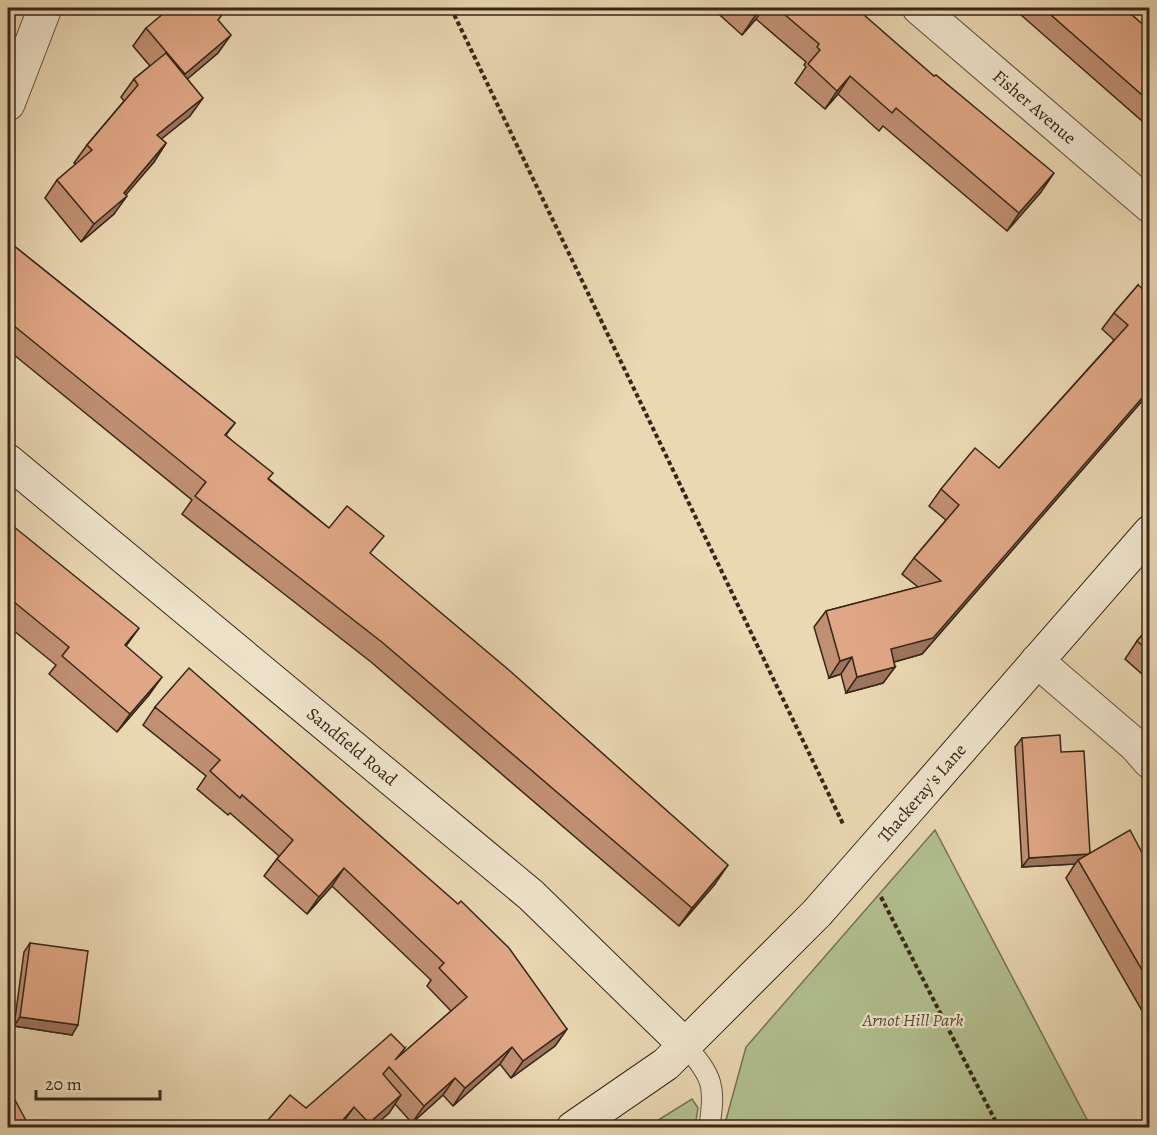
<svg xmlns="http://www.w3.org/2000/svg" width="1157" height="1135" font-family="Alegreya,serif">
<rect width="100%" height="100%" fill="#ead8b3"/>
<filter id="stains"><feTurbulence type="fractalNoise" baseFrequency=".00333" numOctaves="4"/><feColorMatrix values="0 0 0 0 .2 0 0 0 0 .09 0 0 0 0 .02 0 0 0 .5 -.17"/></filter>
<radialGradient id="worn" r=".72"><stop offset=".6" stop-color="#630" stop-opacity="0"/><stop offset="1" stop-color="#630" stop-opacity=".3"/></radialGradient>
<g fill="#b2c090" stroke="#747354" stroke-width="1.5">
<polygon points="935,830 1091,1127 724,1127 746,1047"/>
<polygon points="692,1099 698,1108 695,1127 647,1127"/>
</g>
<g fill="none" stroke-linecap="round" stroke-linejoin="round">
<g stroke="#64523f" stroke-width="22">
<path id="lane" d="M685,1045c28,32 31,41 24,83"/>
</g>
<g stroke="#64523f" stroke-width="35">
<g id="street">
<path id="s1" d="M919,8l231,198"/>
<polyline points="8,104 45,8"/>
<polyline points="1037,661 1135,745 1150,762"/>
</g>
</g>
<g stroke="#372618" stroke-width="35">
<g id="secondary">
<path id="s2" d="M8,461l523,434 154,150"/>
<polyline points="925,790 1150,532"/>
<polyline points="573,1128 666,1064 817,913"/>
</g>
</g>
<g stroke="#372618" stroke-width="4" stroke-dasharray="4.5 3" stroke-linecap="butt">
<polyline points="451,8 844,826"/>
<polyline points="881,897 999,1128"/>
</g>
<use href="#lane" stroke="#f1e6ce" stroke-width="20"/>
<use href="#street" stroke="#f1e6ce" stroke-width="33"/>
<use href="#secondary" stroke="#f1e6ce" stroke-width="33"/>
<g stroke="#372618" stroke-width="35" stroke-linecap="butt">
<polyline id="secondary-bridge" points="817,913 925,790"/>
</g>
<use href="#secondary-bridge" stroke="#f1e6ce" stroke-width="33"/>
</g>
<g fill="#c19073" stroke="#372618" stroke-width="1.5">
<polygon points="712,8 856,8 1041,192 1007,231 883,126 879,131 838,94 825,109 795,83 806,67 804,65 806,62 756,19 742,35"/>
<polygon points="1013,8 1124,8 1149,30 1149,127"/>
<polygon points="218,20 218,53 187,79 190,116 161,139 166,143 154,162 125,194 114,214 81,242 45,198 57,180 76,164 74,163 87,145 124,101 121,97 134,79 150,66 133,46 146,28"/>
<polygon points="8,241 235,423 226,435 269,479 329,528 371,554 715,884 679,926 371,662 182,514 192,500 8,350"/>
<polygon points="1138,285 1149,393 922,654 894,662 895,667 883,683 846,693 841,674 829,678 814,627 826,611 918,587 902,574 914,558 946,520 929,506 941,489 999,468 1114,340 1102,329 1114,313"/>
<polygon points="8,522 126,646 149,695 117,732 49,674 56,665 8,626"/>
<polygon points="1149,627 1149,680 1125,659 1137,641"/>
<polygon points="155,707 567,1029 555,1046 511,1078 500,1064 453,1106 443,1095 412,1123 395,1104 389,1113 372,1128 345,1128 342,1124 339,1128 261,1128 306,1108 405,1048 401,1055 451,1011 427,986 431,980 332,886 307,914 264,876 279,856 230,813 228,815 197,789 206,776 143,725"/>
<polygon points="1022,738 1061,752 1090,853 1149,866 1149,1023 1066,878 1075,864 1022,867 1015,747"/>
<polygon points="30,943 72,1035 14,1026 24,952"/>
</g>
<g fill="#9d755e" stroke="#372618" stroke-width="1.5">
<polygon points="763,8 764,8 756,19 742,35 755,16"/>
<polygon points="231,35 218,53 172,92 185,74"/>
<polygon points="850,76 838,94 825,109 837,91"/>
<polygon points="203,98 190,116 144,153 157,135"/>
<polygon points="166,143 154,162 118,204 127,196 114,214 81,242 94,224 124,193"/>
<polygon points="1054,173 1041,192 1007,231 1019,213"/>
<polygon points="1149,390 1149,393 922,654 880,666 891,649"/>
<polygon points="139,628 126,646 125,645"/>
<polygon points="852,657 841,674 829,678 840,661"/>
<polygon points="895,667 883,683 846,693 857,677"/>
<polygon points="162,677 149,695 117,732 130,714"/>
<polygon points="1090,854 1078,860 1075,864 1022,867 1029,858"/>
<polygon points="728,865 715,884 679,926 692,908"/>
<polygon points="344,868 332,886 307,914 319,897"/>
<polygon points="20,1017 78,1025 72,1035 14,1026"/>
<polygon points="567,1029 555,1046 511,1078 523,1061"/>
<polygon points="512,1047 500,1064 453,1106 465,1088"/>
<polygon points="455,1078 443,1095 412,1123 424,1106"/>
<polygon points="401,1095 389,1113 372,1128 366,1128 369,1123"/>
<polygon points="354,1107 339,1128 336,1128"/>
</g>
<g fill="#e0a786" stroke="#372618" stroke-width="1.5">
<polygon points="170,8 227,8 218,20 231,35 185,74 146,28"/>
<polygon points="745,8 763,8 755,16"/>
<polygon points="777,8 856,8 934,76 936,75 1054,173 1019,213 896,108 892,113 850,76 837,91 808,64 820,50 817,47 819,44"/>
<polygon points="1043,8 1124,8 1149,30 1149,101"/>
<polygon points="166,53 203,98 157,135 166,143 124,193 127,196 94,224 57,180 92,150 87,145 138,85 134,79"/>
<polygon points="8,241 235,423 225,435 273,473 268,479 329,528 347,506 384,536 370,553 510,671 728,865 692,908 383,643 195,496 206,482 8,321"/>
<polygon points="1149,284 1149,390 933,638 891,649 895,667 857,677 852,657 840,661 826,611 941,581 914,558 959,505 941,489 975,448 999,468 1128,325 1114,313 1138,285 1144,290"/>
<polygon points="8,522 139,628 125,645 162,677 130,714 62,656 69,647 8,597"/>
<polygon points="1149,627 1149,651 1137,641"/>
<polygon points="189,668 458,904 461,901 509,948 567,1029 523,1061 512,1047 465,1088 455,1078 424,1106 389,1067 383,1074 401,1095 369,1123 354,1107 336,1128 261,1128 290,1095 306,1108 391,1034 405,1048 395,1060 467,997 439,968 444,963 344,868 319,897 277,859 293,840 242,795 240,798 210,771 220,760 155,707"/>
<polygon points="1060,735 1061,752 1084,751 1090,853 1088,854 1029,858 1022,738"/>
<polygon points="1130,830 1149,866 1149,982 1078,860"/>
<polygon points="8,882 14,882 11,915 8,915"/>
<polygon points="30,943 88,951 78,1025 20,1017"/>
<polygon points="15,1100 30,1128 8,1128 8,1104"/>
</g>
<g text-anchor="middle" stroke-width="4.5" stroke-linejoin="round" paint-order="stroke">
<g font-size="18" fill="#372618" stroke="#f1e6ce">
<text dy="6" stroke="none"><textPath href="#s1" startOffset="152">Fisher Avenue</textPath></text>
<text dy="6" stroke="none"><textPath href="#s2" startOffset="447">Sandfield Road</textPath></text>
<text transform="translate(922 793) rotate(-49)" y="6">Thackeray's Lane</text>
</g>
<g font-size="18" font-style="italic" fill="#564c36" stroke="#f1e6ce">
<text x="913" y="1026">Arnot Hill Park</text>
</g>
</g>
<rect width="1157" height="1135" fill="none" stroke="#ead8b3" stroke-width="30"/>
<rect x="9" y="9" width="1139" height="1117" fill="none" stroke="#372618" stroke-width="3"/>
<rect x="15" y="15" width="1127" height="1105" fill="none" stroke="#372618" stroke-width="1.5"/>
<path d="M36 1090v9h124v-9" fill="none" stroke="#372618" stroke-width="3"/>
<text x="45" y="1090" font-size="18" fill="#372618" stroke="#f1e6ce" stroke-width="4.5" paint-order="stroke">20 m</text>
<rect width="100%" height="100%" filter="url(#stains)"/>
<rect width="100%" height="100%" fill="url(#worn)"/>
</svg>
